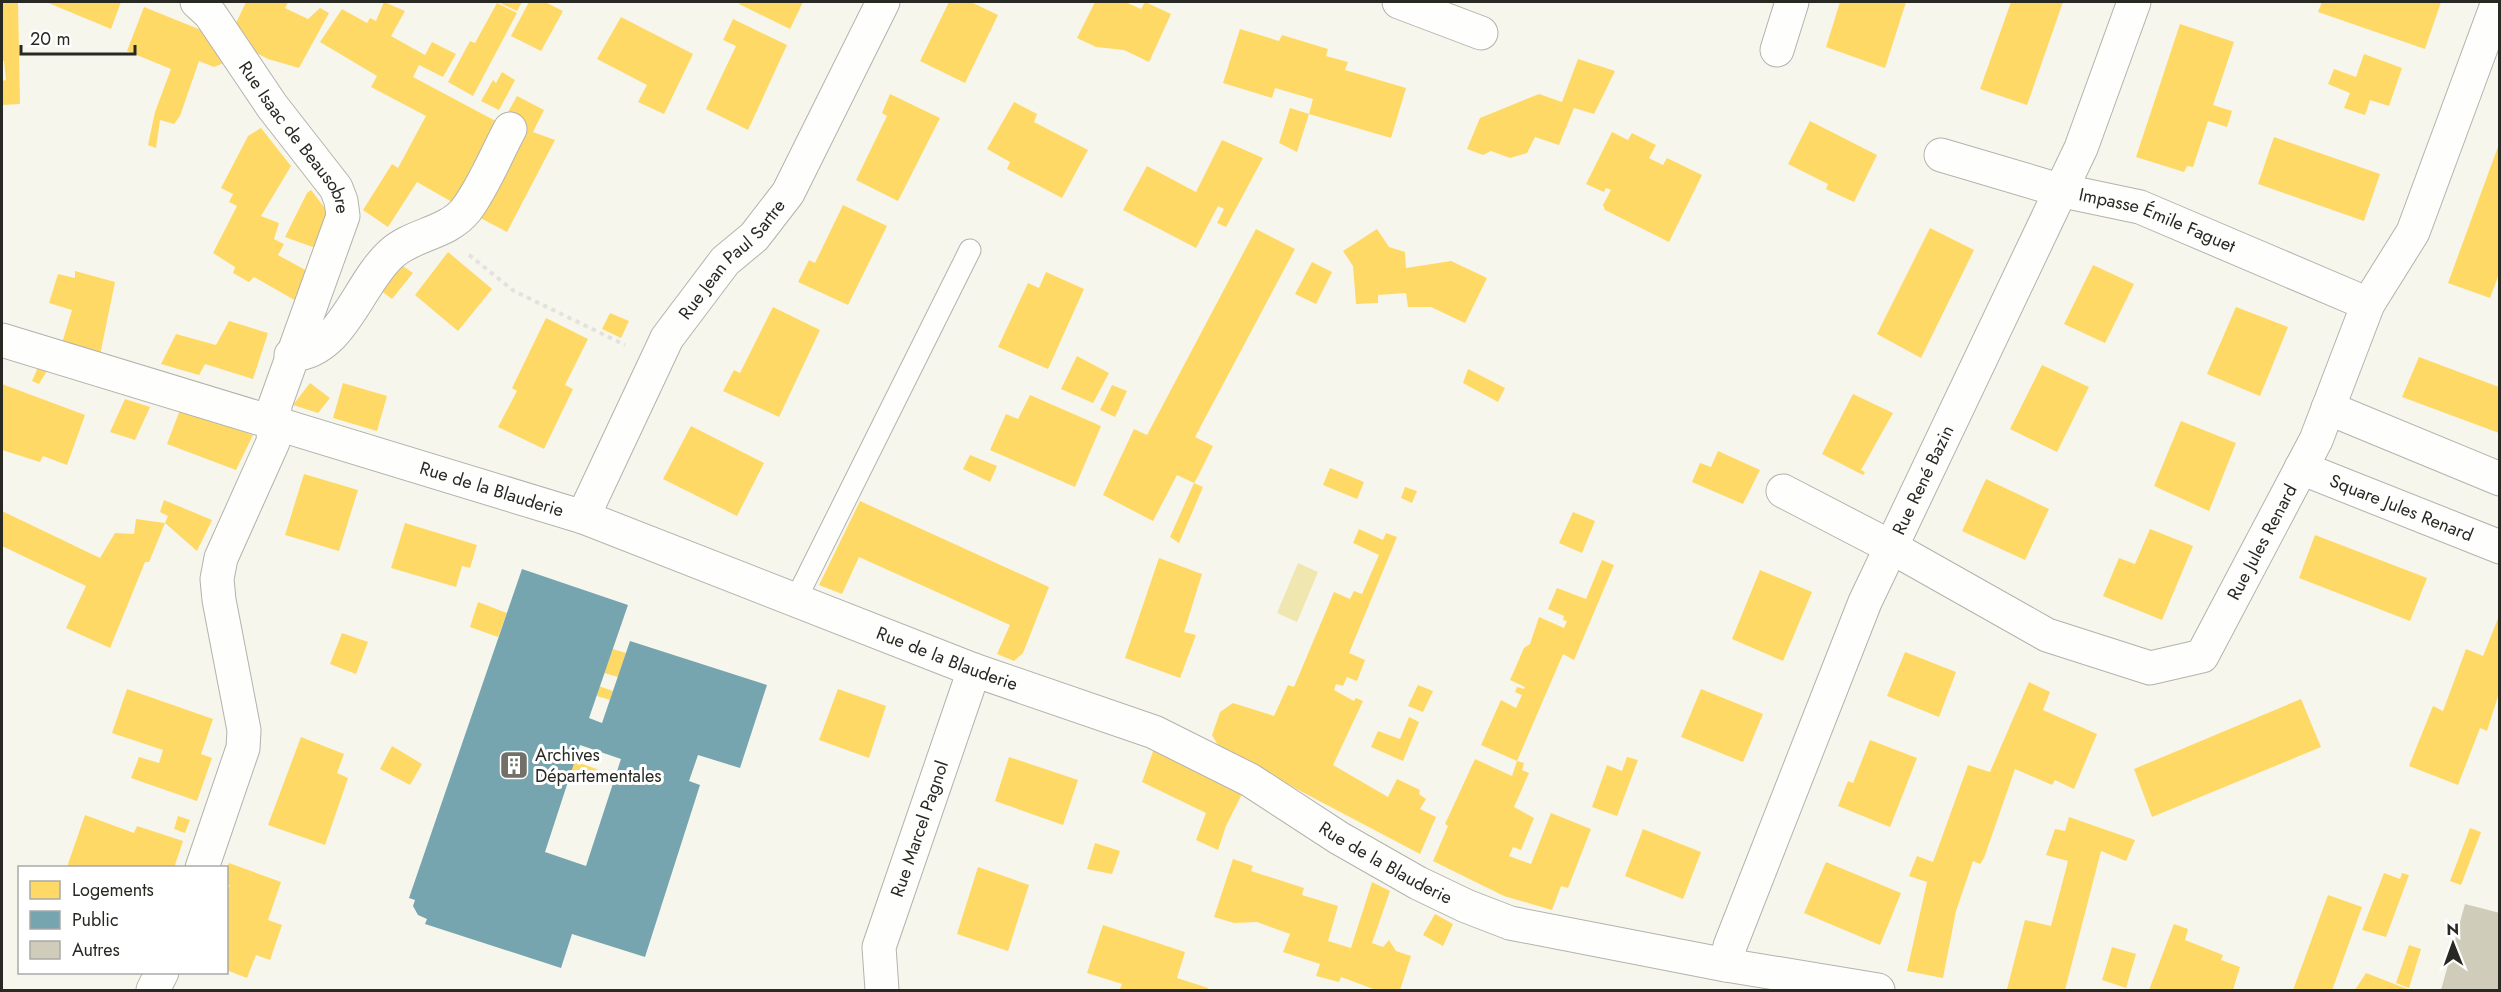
<svg xmlns="http://www.w3.org/2000/svg" width="2501" height="992" font-family="Jost,sans-serif">
<rect width="100%" height="100%" fill="#f7f6ed"/>
<polygon fill="#efe7af" points="1298,563 1318,572 1297,622 1277,613"/>
<g fill="#ffd966">
<polygon points="2,2 18,2 20,104 2,105 2,81 6,80 4,61 2,61"/>
<polygon points="46,2 121,2 111,29"/>
<polygon points="246,2 288,2 285,8 308,19 320,8 329,13 299,68 268,59 247,48 236,23"/>
<polygon points="384,2 405,11 391,36 425,55 432,42 456,54 443,77 419,65 413,77 505,126 487,156 479,153 469,171 476,176 459,206 417,182 388,227 363,210 392,164 398,168 426,116 371,87 377,76 320,42 342,9 367,23 370,18 376,21"/>
<polygon points="498,2 522,2 517,11"/>
<polygon points="529,2 545,2 563,11 541,51 511,36"/>
<polygon points="740,2 803,2 790,29 739,4"/>
<polygon points="949,2 971,2 998,15 965,83 920,61"/>
<polygon points="1095,2 1125,2 1141,9 1145,2 1171,14 1149,62 1124,50 1096,47 1077,38"/>
<polygon points="1840,2 1906,2 1885,68 1826,47"/>
<polygon points="2011,2 2063,2 2027,105 1980,89"/>
<polygon points="2322,2 2441,2 2425,49 2318,12"/>
<polygon points="497,3 517,13 473,96 448,82 470,41 475,43"/>
<polygon points="144,7 216,36 224,63 214,67 199,61 180,116 174,124 160,120 156,148 148,145 155,112 171,69 127,51"/>
<polygon points="621,17 693,54 664,114 638,102 647,85 597,59"/>
<polygon points="733,19 787,45 748,130 706,109 736,46 723,40"/>
<polygon points="2180,24 2234,42 2213,105 2232,111 2227,127 2208,121 2193,167 2187,166 2184,172 2136,157"/>
<polygon points="1240,29 1279,41 1282,35 1328,49 1326,56 1348,62 1345,70 1406,88 1391,138 1309,114 1297,152 1279,143 1290,108 1309,114 1313,99 1275,88 1272,98 1223,83"/>
<polygon points="2364,54 2402,68 2389,106 2370,100 2365,115 2344,108 2350,93 2328,84 2334,69 2356,77"/>
<polygon points="1578,59 1615,71 1594,114 1574,108 1559,145 1535,137 1527,153 1510,158 1491,151 1483,155 1467,149 1480,118 1539,94 1562,102"/>
<polygon points="502,72 515,80 499,110 481,101 493,80 496,83"/>
<polygon points="890,94 940,118 898,201 856,180 887,116 882,113"/>
<polygon points="517,96 544,110 533,132 555,140 507,232 471,213 523,120 508,112"/>
<polygon points="1014,102 1037,114 1034,122 1088,150 1062,198 1007,169 1010,162 987,149"/>
<polygon points="1810,121 1877,155 1854,202 1826,189 1828,184 1788,164"/>
<polygon points="261,128 291,166 261,216 279,223 274,239 284,244 278,255 309,272 298,302 254,277 249,282 233,273 235,267 213,253 237,206 229,202 233,194 221,188 248,136"/>
<polygon points="1612,132 1628,140 1632,133 1656,145 1649,158 1663,165 1667,158 1702,175 1669,242 1605,210 1603,205 1611,190 1606,188 1604,192 1586,184"/>
<polygon points="2274,137 2380,174 2364,221 2258,184"/>
<polygon points="1222,140 1263,158 1226,227 1217,223 1224,209 1218,206 1196,248 1123,210 1147,166 1196,192"/>
<polygon points="2499,144 2499,274 2490,298 2448,283"/>
<polygon points="311,190 331,216 318,249 285,237 307,193"/>
<polygon points="843,205 887,226 848,305 798,282 809,260 815,263"/>
<polygon points="1930,228 1974,250 1921,358 1877,334"/>
<polygon points="1256,229 1295,249 1195,437 1213,446 1196,480 1194,483 1177,475 1153,521 1103,495 1134,429 1147,435"/>
<polygon points="1377,229 1389,247 1405,252 1406,268 1451,261 1487,278 1465,323 1431,307 1408,307 1406,293 1378,295 1378,303 1356,304 1353,266 1343,251"/>
<polygon points="448,252 492,289 458,331 415,295"/>
<polygon points="1312,262 1332,272 1316,304 1295,294"/>
<polygon points="400,264 413,273 392,299 380,290"/>
<polygon points="2093,265 2134,284 2105,343 2064,324"/>
<polygon points="75,271 115,282 100,355 62,343 72,310 49,303 58,274 75,278"/>
<polygon points="1046,272 1084,289 1048,369 998,347 1028,283 1039,288"/>
<polygon points="773,307 820,330 779,417 723,391 734,370 740,373"/>
<polygon points="2236,307 2288,327 2260,396 2207,374"/>
<polygon points="610,313 629,321 621,338 602,329"/>
<polygon points="546,318 588,339 565,385 573,389 544,449 498,427 517,391 512,388"/>
<polygon points="229,321 268,333 253,379 205,364 199,375 161,364 176,334 216,345"/>
<polygon points="1077,356 1109,373 1093,403 1061,389"/>
<polygon points="2419,357 2499,387 2499,433 2402,397"/>
<polygon points="2042,365 2089,387 2057,452 2010,429"/>
<polygon points="38,367 47,371 39,384 32,381"/>
<polygon points="1468,369 1505,388 1498,402 1463,383"/>
<polygon points="310,383 330,398 318,413 293,405"/>
<polygon points="343,383 387,396 377,431 333,418"/>
<polygon points="2,384 85,415 67,465 43,456 40,462 2,450"/>
<polygon points="1112,385 1127,391 1115,417 1100,410"/>
<polygon points="1853,394 1893,413 1861,470 1865,472 1863,475 1822,454"/>
<polygon points="1030,395 1101,426 1075,487 990,450 1006,414 1018,419"/>
<polygon points="125,399 150,407 135,440 110,432"/>
<polygon points="180,410 253,435 236,470 167,444"/>
<polygon points="2181,421 2236,443 2209,511 2154,486"/>
<polygon points="691,426 764,463 737,516 663,479"/>
<polygon points="1718,451 1760,470 1743,504 1692,482 1700,463 1711,467"/>
<polygon points="970,455 997,466 990,482 963,469"/>
<polygon points="1330,468 1364,482 1357,499 1323,485"/>
<polygon points="304,474 358,490 339,551 285,535"/>
<polygon points="1986,479 2049,509 2025,560 1962,531"/>
<polygon points="1194,483 1203,487 1179,543 1170,537"/>
<polygon points="1405,487 1417,491 1412,503 1401,498"/>
<polygon points="164,500 212,520 197,551 165,523 168,516 160,512"/>
<polygon points="860,501 1049,587 1023,653 1014,661 997,654 1010,625 859,557 842,594 819,585"/>
<polygon points="2,511 100,558 115,533 134,534 136,519 165,523 149,562 145,562 110,648 66,628 86,586 2,546"/>
<polygon points="1573,512 1595,521 1582,553 1559,543"/>
<polygon points="405,523 477,545 470,568 462,566 456,587 391,568"/>
<polygon points="1359,529 1383,540 1386,533 1397,537 1349,653 1365,660 1357,681 1347,677 1343,686 1336,684 1334,690 1354,701 1356,698 1363,701 1333,765 1388,797 1397,779 1420,790 1419,794 1426,799 1420,809 1436,817 1420,854 1249,764 1219,747 1212,735 1220,712 1233,703 1274,716 1288,685 1294,687 1334,592 1350,599 1354,591 1362,594 1379,555 1353,543"/>
<polygon points="2150,529 2193,546 2162,620 2103,596 2119,558 2135,564"/>
<polygon points="2315,535 2427,578 2410,621 2299,578"/>
<polygon points="1159,558 1202,574 1184,632 1196,635 1180,678 1125,658"/>
<polygon points="1602,560 1614,565 1574,660 1563,654 1517,761 1524,763 1522,770 1529,773 1514,807 1534,818 1521,850 1513,847 1509,856 1531,864 1551,813 1591,829 1568,888 1561,886 1552,910 1504,896 1433,861 1448,826 1445,824 1475,759 1512,776 1517,761 1481,745 1501,700 1516,708 1522,695 1515,692 1517,687 1524,689 1525,687 1510,680 1524,648 1530,644 1539,617 1564,628 1567,621 1563,620 1564,616 1548,609 1557,588 1586,599"/>
<polygon points="1760,570 1812,592 1783,661 1732,639"/>
<polygon points="478,602 507,613 498,637 470,627"/>
<polygon points="2499,616 2499,693 2487,731 2480,728 2458,785 2409,766 2433,706 2443,711 2466,649 2483,656"/>
<polygon points="342,633 368,642 356,674 330,664"/>
<polygon points="613,649 626,653 618,677 604,673"/>
<polygon points="1905,652 1956,672 1939,717 1887,696"/>
<polygon points="2029,682 2050,692 2043,710 2097,734 2074,789 2055,780 2052,785 2015,769 1984,858 1980,864 1973,861 1956,911 1943,978 1907,971 1927,882 1909,876 1917,856 1933,862 1968,765 1990,772"/>
<polygon points="1418,685 1433,691 1423,712 1408,706"/>
<polygon points="599,686 613,691 610,700 597,696"/>
<polygon points="127,689 213,719 201,754 212,758 197,801 131,778 139,757 159,763 163,750 112,733"/>
<polygon points="838,689 886,706 869,758 819,740"/>
<polygon points="1701,689 1763,714 1743,762 1681,737"/>
<polygon points="2301,699 2321,747 2152,817 2134,769"/>
<polygon points="1409,717 1419,722 1403,761 1371,747 1378,731 1400,739"/>
<polygon points="301,737 344,754 337,773 348,778 325,845 268,825"/>
<polygon points="1870,740 1917,758 1890,827 1838,806 1848,781 1853,783"/>
<polygon points="392,746 422,764 410,785 380,769"/>
<polygon points="1155,746 1244,790 1226,826 1218,850 1196,840 1206,813 1142,782"/>
<polygon points="1009,757 1078,780 1063,825 995,801"/>
<polygon points="1627,757 1638,760 1617,816 1592,807 1607,765 1622,771"/>
<polygon points="574,761 616,776 613,785 571,771"/>
<polygon points="85,815 134,833 137,826 183,841 174,868 67,867"/>
<polygon points="178,816 190,820 185,833 174,829"/>
<polygon points="2069,817 2135,840 2126,861 2101,851 2065,990 2007,989 2025,920 2051,926 2068,861 2046,855 2055,829 2065,831"/>
<polygon points="2470,828 2481,832 2461,885 2450,881"/>
<polygon points="1643,829 1701,852 1683,899 1625,876"/>
<polygon points="1095,843 1120,851 1112,874 1087,869"/>
<polygon points="1233,859 1253,866 1251,871 1304,888 1302,895 1338,906 1328,941 1351,948 1372,882 1390,891 1372,943 1383,947 1389,940 1396,951 1411,956 1400,990 1376,990 1341,977 1339,982 1316,976 1320,964 1283,952 1290,934 1257,922 1234,923 1214,917"/>
<polygon points="1826,862 1901,893 1880,945 1804,913"/>
<polygon points="229,863 281,882 268,920 282,925 270,960 256,955 247,978 226,970 226,894 230,885 226,884 226,870"/>
<polygon points="978,867 1029,885 1008,951 957,934"/>
<polygon points="2384,873 2400,879 2402,873 2409,875 2386,937 2362,930"/>
<polygon points="2328,895 2362,907 2335,982 2332,990 2293,990"/>
<polygon points="1435,914 1453,924 1443,946 1423,935"/>
<polygon points="2174,924 2188,929 2185,940 2223,955 2221,960 2240,967 2233,990 2149,990"/>
<polygon points="1103,925 1185,952 1177,978 1208,988 1207,990 1123,990 1120,989 1122,984 1087,973"/>
<polygon points="2409,945 2421,949 2409,988 2396,983"/>
<polygon points="2112,947 2136,954 2126,988 2102,980"/>
<polygon points="2366,973 2410,990 2355,990"/>
</g>
<path fill="#76a5af" fill-rule="evenodd" d="M522,569l106,36 -39,113 13,5 28,-82 137,44 -27,83 -42,-13 -9,26 11,4 -55,172 -73,-23 -11,34 -136,-44 2,-5 -9,-4 -5,-9 2,-6 -6,-2zM580,745l41,14 -35,107 -41,-14z"/>
<polygon fill="#cfcdba" points="2465,904 2500,913 2500,990 2441,990"/>
<g fill="none" stroke-linecap="round" stroke-linejoin="round">
<g stroke="#b3b2ac" stroke-width="23">
<polyline id="service" points="796,599 970,250"/>
</g>
<g stroke="#b3b2ac" stroke-width="35">
<g id="minor">
<path id="s1" d="M197,2l13,12 62,92 64,82 5,13 2,15 -68,189 -2,37 -52,116 -4,21 2,21 25,130 -1,18 -41,120"/>
<polyline points="1399,2 1481,33"/>
<polyline points="1777,50 1792,2"/>
<path id="s2" d="M1941,155l118,35 81,17 228,97"/>
<path id="s3" d="M2,340l581,177 391,153 180,62 96,48 89,58 79,45 48,23 44,17 216,42 152,25"/>
<path d="M291,355c52,-3 66,-70 100,-101 21,-20 56,-20 75,-44 18,-24 30,-55 44,-81"/>
<polyline points="2328,408 2500,479"/>
<path id="s4" d="M2301,468l199,79"/>
<path id="s5" d="M1783,491l108,56 156,88 103,33 52,-12 114,-216 52,-136 45,-72 85,-230"/>
<path id="s6" d="M583,517l84,-179 58,-77 29,-24 34,-44 95,-191"/>
<path id="s7" d="M1726,965l4,-19 135,-344 216,-454 53,-146"/>
<polyline points="153,990 162,972"/>
<path id="s8" d="M882,990l-3,-43 95,-277"/>
</g>
</g>
<polyline stroke="#e3e2df" stroke-width="4" stroke-dasharray="4.5 4.5" stroke-linecap="butt" points="469,255 514,291 625,345"/>
<use href="#service" stroke="#fefefc" stroke-width="21"/>
<use href="#minor" stroke="#fefefc" stroke-width="33"/>
</g>
<defs>
<g id="building-square" transform="scale(1.5)"><rect x="-9" y="-9" width="18" height="18" rx="4" fill="#71716a" stroke="#fff"/><path d="M-4-6H4V6H1V3H-1V6H-4ZM-2.5-4.3h1.7v1.8h-1.7ZM.8-4.3h1.7v1.8H.8ZM-2.5-1h1.7V.8h-1.7ZM.8-1h1.7V.8H.8Z" fill="#fff"/></g>
</defs>
<g fill-rule="evenodd">
<use href="#building-square" x="514" y="765"/>
</g>
<g text-anchor="middle" stroke-width="6" stroke-linejoin="round" paint-order="stroke">
<g font-size="18" fill="#292923" stroke="#fff">
<text dy="6" stroke="none"><textPath href="#s1" startOffset="168">Rue Isaac de Beausobre</textPath></text>
<text dy="6" stroke="none"><textPath href="#s2" startOffset="226">Impasse Émile Faguet</textPath></text>
<text dy="6" stroke="none"><textPath href="#s6" startOffset="300">Rue Jean Paul Sartre</textPath></text>
<text dy="6" stroke="none"><textPath href="#s7" startOffset="524">Rue René Bazin</textPath></text>
<text dy="6" stroke="none"><textPath href="#s3" startOffset="512">Rue de la Blauderie</textPath></text>
<text dy="6" stroke="none"><textPath href="#s4" startOffset="108">Square Jules Renard</textPath></text>
<text dy="6" stroke="none"><textPath href="#s5" startOffset="591">Rue Jules Renard</textPath></text>
<text dy="6" stroke="none"><textPath href="#s3" startOffset="998">Rue de la Blauderie</textPath></text>
<text dy="6" stroke="none"><textPath href="#s8" startOffset="168">Rue Marcel Pagnol</textPath></text>
<text dy="6" stroke="none"><textPath href="#s3" startOffset="1484">Rue de la Blauderie</textPath></text>
</g>
<g font-size="18" fill="#292923" stroke="#fff" text-anchor="start">
<text x="535" y="761">Archives<tspan x="535" dy="21">Départementales</tspan></text>
</g>
</g>
<rect width="2501" height="992" fill="none" stroke="#292923" stroke-width="6"/>
<rect x="18" y="866" width="210" height="108" fill="#ffffff" stroke="#a9a9a7" stroke-width="1.5"/>
<rect x="30" y="881" width="30" height="18" fill="#ffd966" stroke="#a9a9a7" stroke-width="1.5"/>
<text x="72" y="896" font-size="18" fill="#292923">Logements</text>
<rect x="30" y="911" width="30" height="18" fill="#76a5af" stroke="#a9a9a7" stroke-width="1.5"/>
<text x="72" y="926" font-size="18" fill="#292923">Public</text>
<rect x="30" y="941" width="30" height="18" fill="#cfcdba" stroke="#a9a9a7" stroke-width="1.5"/>
<text x="72" y="956" font-size="18" fill="#292923">Autres</text>
<g transform="translate(2453 944) rotate(359)" stroke="#ffffff" stroke-width="4.5" paint-order="stroke">
<path d="M0-4.5L10 22L0 15L-10 22Z" fill="#292923"/>
<text y="-9" font-size="16" font-weight="bold" text-anchor="middle" fill="#292923">N</text>
</g>
<path d="M21 45v9h114v-9" fill="none" stroke="#292923" stroke-width="3"/>
<text x="30" y="45" font-size="18" fill="#292923" stroke="#ffffff" stroke-width="4.5" paint-order="stroke">20 m</text>
</svg>
